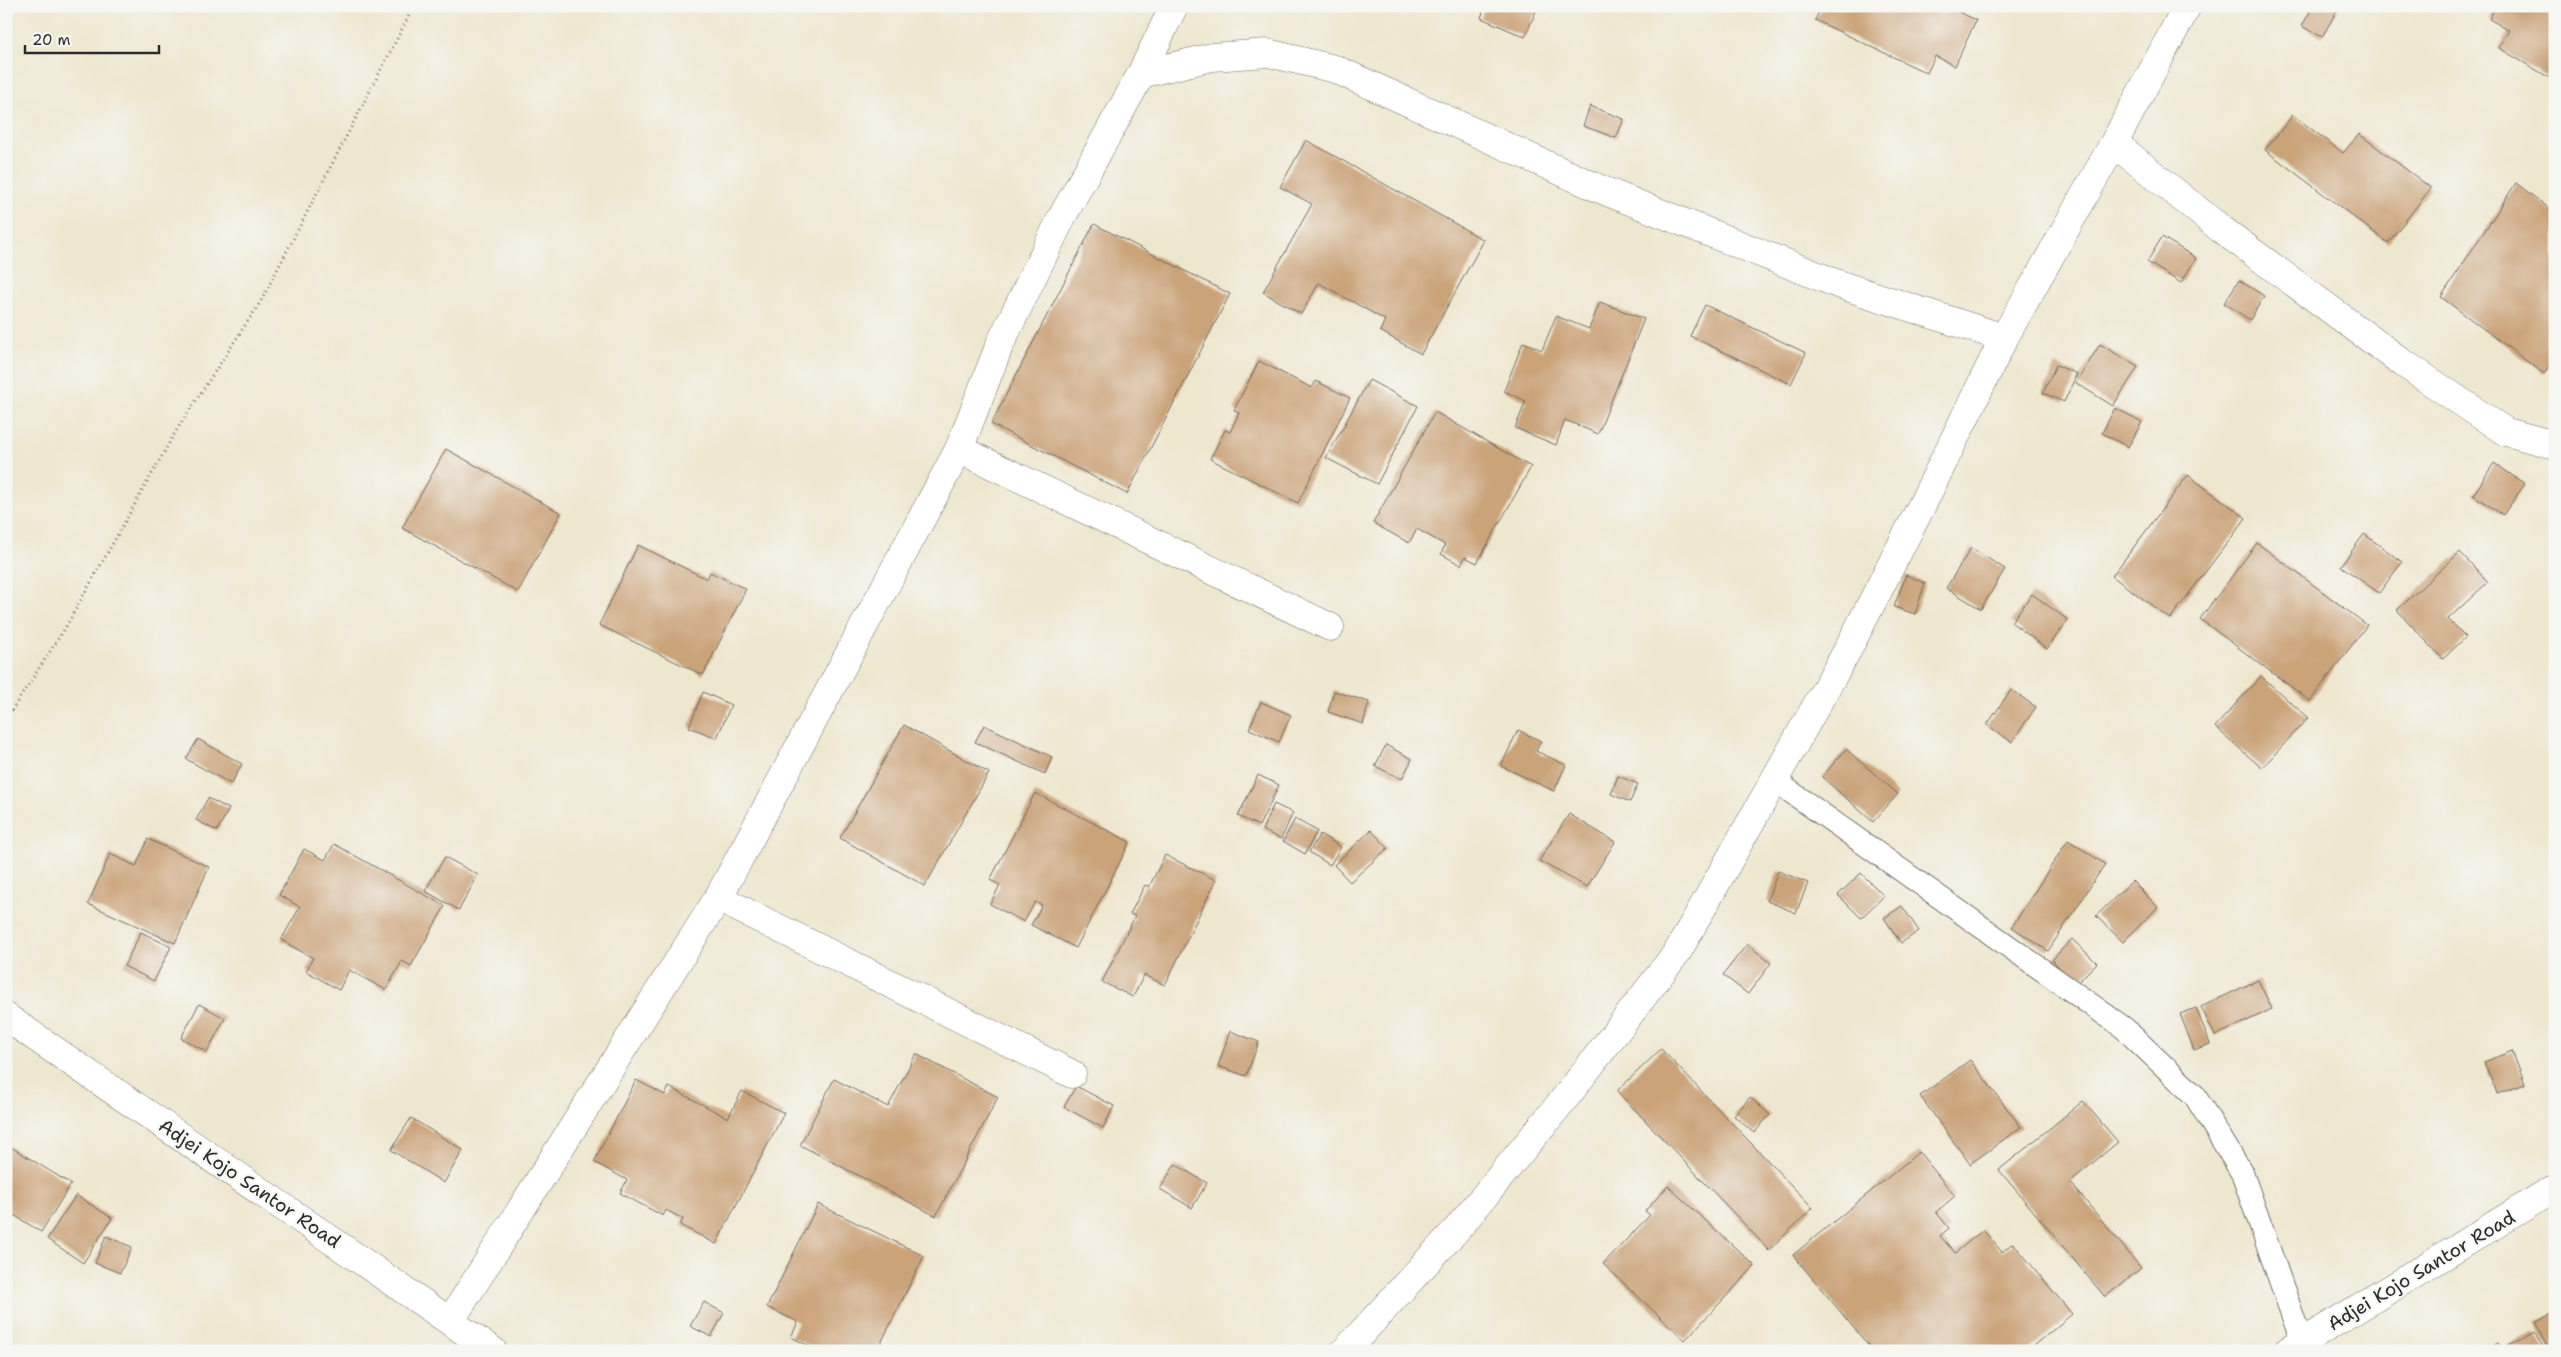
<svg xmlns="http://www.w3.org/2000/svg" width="2561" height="1357" font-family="'Shantell Sans',sans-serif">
<rect width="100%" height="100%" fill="#f6f6f2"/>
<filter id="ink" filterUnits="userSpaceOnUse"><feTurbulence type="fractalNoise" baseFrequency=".02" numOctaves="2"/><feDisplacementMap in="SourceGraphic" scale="10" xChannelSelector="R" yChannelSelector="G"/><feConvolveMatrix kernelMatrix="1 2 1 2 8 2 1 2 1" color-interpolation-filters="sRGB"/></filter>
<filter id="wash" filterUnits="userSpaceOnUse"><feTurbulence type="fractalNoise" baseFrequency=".0096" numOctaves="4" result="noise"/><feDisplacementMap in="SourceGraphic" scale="20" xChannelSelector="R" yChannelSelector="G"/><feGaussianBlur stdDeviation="1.12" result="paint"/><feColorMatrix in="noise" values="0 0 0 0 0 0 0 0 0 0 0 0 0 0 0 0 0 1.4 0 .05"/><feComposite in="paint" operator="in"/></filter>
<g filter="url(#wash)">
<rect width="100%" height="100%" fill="#eee7cf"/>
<g id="blocks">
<g fill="#caa379">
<polygon points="1485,6 1538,6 1525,37 1481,18"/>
<polygon points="1822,6 1961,6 1959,12 1976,20 1955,66 1935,56 1927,73 1815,20"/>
<polygon points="2313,6 2339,7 2322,37 2302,26"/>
<polygon points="2496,6 2555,6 2555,81 2499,48 2509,30 2489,19"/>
<polygon points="1590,106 1624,119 1616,138 1583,126"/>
<polygon points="2293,115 2343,153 2359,134 2431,188 2388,243 2265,150"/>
<polygon points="1306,140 1484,240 1421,354 1380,331 1385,320 1319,283 1301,314 1263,292 1312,204 1280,187"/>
<polygon points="2516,183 2555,213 2555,357 2544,374 2441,297"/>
<polygon points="1094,224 1230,294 1127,494 991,424"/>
<polygon points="2162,237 2196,258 2181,283 2147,262"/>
<polygon points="2239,280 2264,296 2250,320 2224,303"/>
<polygon points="1600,302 1644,319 1598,434 1565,420 1556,445 1515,428 1526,401 1504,391 1523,342 1542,350 1556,316 1589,329"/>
<polygon points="1705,305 1806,353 1791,384 1690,336"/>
<polygon points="2100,344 2138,367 2113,406 2076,383"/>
<polygon points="1259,361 1312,388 1316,381 1350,398 1298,503 1210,459 1225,430 1230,432 1239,413 1234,410"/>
<polygon points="2056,365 2077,374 2064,402 2043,393"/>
<polygon points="1369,380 1418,406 1377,484 1326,458"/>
<polygon points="2115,408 2142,422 2128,447 2102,433"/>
<polygon points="1435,412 1531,467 1477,563 1465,557 1461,565 1441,554 1445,545 1417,529 1409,543 1373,523"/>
<polygon points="446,449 561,513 518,592 402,528"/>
<polygon points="2494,463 2525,484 2503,515 2473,495"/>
<polygon points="2188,475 2246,518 2170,619 2112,576"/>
<polygon points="2364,534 2402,562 2379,593 2341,566"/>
<polygon points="2257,543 2367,625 2310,701 2200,619"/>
<polygon points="638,545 707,579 710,572 746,589 703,675 599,625"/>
<polygon points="1971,548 2005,569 1981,609 1946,588"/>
<polygon points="2460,552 2488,582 2448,619 2466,637 2443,659 2397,610"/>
<polygon points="1906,575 1925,583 1915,614 1894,607"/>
<polygon points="2032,594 2068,620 2047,649 2011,622"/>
<polygon points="2261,676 2308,718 2262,768 2215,727"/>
<polygon points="2011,690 2036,707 2012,742 1987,725"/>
<polygon points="1334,691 1369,702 1363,724 1328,712"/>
<polygon points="703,692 731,705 717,738 689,727"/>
<polygon points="1261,702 1291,715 1279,742 1249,729"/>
<polygon points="904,725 989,773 925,886 840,838"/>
<polygon points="984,725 1052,757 1045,774 975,742"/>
<polygon points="1518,730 1541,741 1536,751 1566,765 1554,791 1501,766"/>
<polygon points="198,739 242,764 231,784 186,759"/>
<polygon points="1386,745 1412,759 1402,779 1375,766"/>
<polygon points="1846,749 1898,794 1873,822 1822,777"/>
<polygon points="1258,775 1279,785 1259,826 1238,816"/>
<polygon points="1618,776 1638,784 1630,802 1611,794"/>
<polygon points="1035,793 1130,842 1076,948 1031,925 1042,905 1035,902 1024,922 990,904 1000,885 990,880"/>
<polygon points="208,798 229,809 217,831 196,820"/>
<polygon points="1274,804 1293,813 1281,839 1262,830"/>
<polygon points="1569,814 1615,842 1587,887 1539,861"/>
<polygon points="1295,819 1317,831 1305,854 1283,841"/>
<polygon points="1371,830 1388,848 1350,882 1334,865"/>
<polygon points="1320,834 1341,847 1330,865 1309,852"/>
<polygon points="148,839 209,867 175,943 88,904 110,854 136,866"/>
<polygon points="2068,840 2105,864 2048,951 2012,927"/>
<polygon points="334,844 445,906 411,966 402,961 386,990 349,970 339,990 306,971 313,958 281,940 300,907 279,895 304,849 325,860"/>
<polygon points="1165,855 1216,880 1165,985 1144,975 1133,997 1102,982 1135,916 1130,914 1145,885 1149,887"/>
<polygon points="445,857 478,875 459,910 425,891"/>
<polygon points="1778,871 1808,883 1796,913 1767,901"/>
<polygon points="1861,873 1884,896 1861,918 1838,895"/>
<polygon points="2132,881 2158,907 2123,942 2096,916"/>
<polygon points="1902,906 1919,931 1901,943 1884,918"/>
<polygon points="141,932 171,947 154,981 124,966"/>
<polygon points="2072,939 2097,963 2076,984 2052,960"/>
<polygon points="1747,944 1771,963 1748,994 1723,975"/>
<polygon points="2258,980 2272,1009 2215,1036 2201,1007"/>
<polygon points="199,1004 225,1018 207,1052 181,1038"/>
<polygon points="2196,1008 2210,1044 2194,1050 2180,1014"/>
<polygon points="1230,1031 1259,1042 1246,1076 1218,1066"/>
<polygon points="1661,1049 1813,1208 1769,1250 1617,1091"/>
<polygon points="2512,1051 2525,1084 2497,1094 2484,1062"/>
<polygon points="916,1054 998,1097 936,1216 800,1145 834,1079 888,1107"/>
<polygon points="1970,1060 2021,1127 1970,1164 1920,1096"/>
<polygon points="636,1080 665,1095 669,1087 728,1118 742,1091 784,1113 716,1244 680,1225 683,1219 666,1210 663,1216 620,1193 627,1180 594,1162"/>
<polygon points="1076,1086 1114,1106 1103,1128 1064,1107"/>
<polygon points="1750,1097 1770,1115 1754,1133 1734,1116"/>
<polygon points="2083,1101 2118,1142 2070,1182 2141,1268 2105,1297 1999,1170"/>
<polygon points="411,1118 463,1150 444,1183 391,1150"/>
<polygon points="6,1144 71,1184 41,1232 6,1210"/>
<polygon points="1919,1152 1955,1196 1936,1212 1949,1228 1940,1236 1955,1253 1983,1230 2002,1252 2013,1243 2072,1314 2028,1351 1873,1351 1793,1255"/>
<polygon points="1175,1164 1207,1183 1192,1208 1160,1189"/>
<polygon points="1668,1186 1755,1266 1685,1340 1603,1264 1650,1215 1645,1211"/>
<polygon points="76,1195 112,1218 83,1263 47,1239"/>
<polygon points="818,1204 924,1256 877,1351 819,1351 791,1337 798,1322 767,1307"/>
<polygon points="106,1236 132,1247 120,1273 95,1263"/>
<polygon points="704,1302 724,1313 711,1337 690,1326"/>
<polygon points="2555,1313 2555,1351 2550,1351 2536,1321"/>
<polygon points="2535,1331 2546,1351 2509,1351 2506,1346"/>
<polygon points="2498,1343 2503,1351 2484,1351"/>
</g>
</g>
</g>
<g filter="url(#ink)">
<use href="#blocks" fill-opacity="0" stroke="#6f6d64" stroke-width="1"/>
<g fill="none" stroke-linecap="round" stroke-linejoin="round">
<g stroke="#6f6d64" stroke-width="24">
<polyline id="service" points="1774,780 2124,1028 2195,1096 2242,1173 2302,1342"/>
</g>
<g stroke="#6f6d64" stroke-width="29">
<g id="minor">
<polyline points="1141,74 1212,57 1268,53 1335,69 1600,189 1838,284 2004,338"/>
<polyline points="2114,143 2221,229 2403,363 2506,432 2555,445"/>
<polyline points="959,449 1330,627"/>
<polyline points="718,898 1072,1074"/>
<polyline points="451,1320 718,898 959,449 1000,344 1062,217 1141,74 1174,6"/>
<polyline points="1345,1351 1458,1228 1569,1093 1678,951 1847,651 1921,507 2004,338 2114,143 2187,6"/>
</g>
</g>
<g stroke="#6f6d64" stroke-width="29">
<g id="tertiary">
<polyline points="6,1017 493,1351"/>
<polyline points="2288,1351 2555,1188"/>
</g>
</g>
<polyline stroke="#6f6d64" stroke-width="3" stroke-dasharray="1 4" stroke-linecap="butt" points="6,719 64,630 176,431 261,301 414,6"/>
<use href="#service" stroke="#fff" stroke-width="22"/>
<use href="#minor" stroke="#fff" stroke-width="28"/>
<use href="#tertiary" stroke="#fff" stroke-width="28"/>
</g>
</g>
<g text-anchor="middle" stroke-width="4" stroke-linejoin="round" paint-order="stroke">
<g font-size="19" fill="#2b2b2b" stroke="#f6f6f2">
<text transform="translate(250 1183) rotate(34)" y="7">Adjei Kojo Santor Road</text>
<text transform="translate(2421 1270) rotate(-31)" y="7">Adjei Kojo Santor Road</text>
</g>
</g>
<rect width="2561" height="1357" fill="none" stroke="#f6f6f2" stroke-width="25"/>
<path d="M25 45v8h134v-8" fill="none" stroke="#2b2b2b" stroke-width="2.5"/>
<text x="32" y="45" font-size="15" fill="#2b2b2b" stroke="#f6f6f2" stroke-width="4" paint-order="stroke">20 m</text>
</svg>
